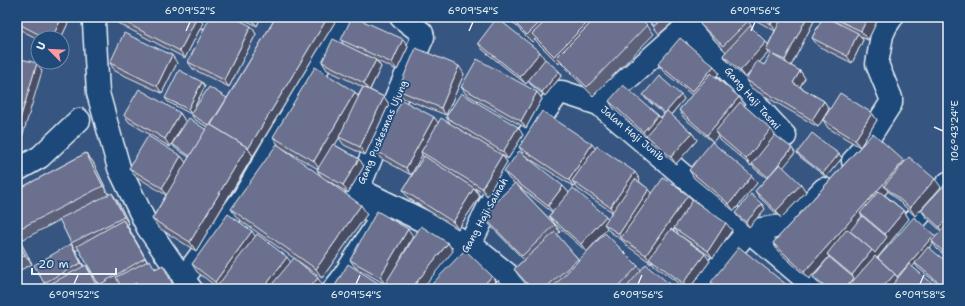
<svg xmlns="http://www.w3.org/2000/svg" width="965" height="306" font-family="'Shantell Sans',sans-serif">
<rect width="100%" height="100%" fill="#365580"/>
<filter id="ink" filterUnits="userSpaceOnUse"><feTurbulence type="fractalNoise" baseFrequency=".025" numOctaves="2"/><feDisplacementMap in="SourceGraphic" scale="8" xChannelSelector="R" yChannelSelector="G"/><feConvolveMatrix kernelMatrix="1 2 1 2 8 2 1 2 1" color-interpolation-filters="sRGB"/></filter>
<g filter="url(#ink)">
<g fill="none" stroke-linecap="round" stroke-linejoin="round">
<g stroke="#e8f1f8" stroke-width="25">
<g id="minor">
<polyline points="96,17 94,23 98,93 119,168 148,228 183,279 191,289"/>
<polyline points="193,17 195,18 201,17"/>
<polyline points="693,17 689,24 599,104 817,289"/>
<polyline points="689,24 698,39 746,89 760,109 785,136"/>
<polyline points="853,161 856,158 891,103 891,98 877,64 882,35 886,26 892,17"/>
<polyline points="17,170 40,157 79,120"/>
<polyline points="358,189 470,244 507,274 521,289"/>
<polyline points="896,241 948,183"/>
<polyline points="183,279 244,197 347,17"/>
<polyline points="334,289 342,279 378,223 378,219 358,193 357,191 358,189 398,93 423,37 422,33 401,17"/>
<polyline points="435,289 470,244 489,206 527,137 559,92 562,92 599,104"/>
<polyline points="700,289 748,231 789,225 824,189"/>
</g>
</g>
<use href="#minor" stroke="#1f4a7a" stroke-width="22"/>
</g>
<g fill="#5b6079" stroke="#e8f1f8" fill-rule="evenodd">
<polygon points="17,17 71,17 61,38 38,38 38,39 17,28"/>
<polygon points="106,17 198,17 203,23 185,58"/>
<polygon points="239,17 261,17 257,26"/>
<polygon points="276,17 338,17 196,251 159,228 152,219 166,195 134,175 129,168 181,156 186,163 189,157 175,148 172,144 206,130 207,127 194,119 191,114 227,98"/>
<polygon points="507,17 639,17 647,25 654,34 593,96 564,66 560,62 559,64 537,42 535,39 532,42"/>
<polygon points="646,17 679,17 659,34"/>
<path d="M750,17h61l3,4 -23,45 9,5 5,7 -5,9 24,14 5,8 -11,18 -67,-39 -5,-8 5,-9 -6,7 -17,-16 -5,-7 3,-3 -20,-21 -6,-7 48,-3 5,7 -1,1 14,13 2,3 7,-14zM768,53l2,3 -6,9 -5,-2z"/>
<polygon points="823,17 879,17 868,40 861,37 863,40 852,63 818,46 812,38"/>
<polygon points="251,26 256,34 229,87 193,69 188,62"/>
<polygon points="403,39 408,47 397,70 377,61 381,67 370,90 384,97 389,104 365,155 344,145 339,138 335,145 359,159 364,166 348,193 327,180 367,214 322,278 237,218 231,209 321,176 317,170 318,169 279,146 273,137 355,92 358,96 363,87 327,70 322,62 344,45 341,40"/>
<polygon points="478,43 545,60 559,71 562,75 545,96 531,85 528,81 526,84 483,50"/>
<polygon points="110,63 177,63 162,93 115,71"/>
<polygon points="658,64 719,73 716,77 739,97 745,105 744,105 776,136 792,148 795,153 783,167 806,192 781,218 760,198 755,191 767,178 755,169 752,165 751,166 720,140 718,136 713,142 684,118 679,110 692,95 663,71"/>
<polygon points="464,74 446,115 403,98 398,90"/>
<polygon points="202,82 205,86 191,114 168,102 165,98"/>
<polygon points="461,87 537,92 542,99 526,128 466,94"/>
<polygon points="643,95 681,95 684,99 671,115 692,133 697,140 676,164 651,143 648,139 614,109 609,101 658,115 660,118 664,114 646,99"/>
<polygon points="180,113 185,121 170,147 129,122 124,115"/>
<polygon points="872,113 877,120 861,146 905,162 941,187 915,216 888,191 885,195 904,211 909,219 877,258 878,258 936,237 941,231 926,217 921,210 948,181 948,258 937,249 933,243 929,248 948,289 944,289 918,268 915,264 912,267 939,289 825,289 816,281 813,277 829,257 809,279 778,251 773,243 860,147 828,128 823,120"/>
<polygon points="434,117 438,123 450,123 446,117 523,135 508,159 503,156 507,162 487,196 475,188 480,196 458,229 408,198 403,190 424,157 422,155 411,175 380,158 375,150"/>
<path d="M519,147l76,1 45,32 -1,1 13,12 36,2 4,6 40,29 -19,28 -31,-21 28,24 -21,28h-3l-32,-24 -2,-4 -1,2 -25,-18 -3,-4 -14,-10 -2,-3 -20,24 -33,-29 -5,-7 3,-4 -35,-27 38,40 5,7 -3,3 22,25 59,6 3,4 34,19h-145l-11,-13 -5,-7 10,-9 -37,-38 -5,-7 33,-31 -6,-5 -5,-7 59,14 6,7 37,23 1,3 5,-7 -34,-23 -3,-4 -1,2 -50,-32zM675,229l4,6 -6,-4z"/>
<polygon points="86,153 93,162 109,195 117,200 129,224 127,225 147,261 156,268 168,272 176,289 122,289 119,284 110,289 102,289 79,249 76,251 71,243 60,220 20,241 32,264 17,272 17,190"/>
<polygon points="797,153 839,154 842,158 826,177 800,157"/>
<polygon points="689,170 757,183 734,211 694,178"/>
<polygon points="762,204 765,209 749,227 738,217 735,213"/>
<polygon points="255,236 290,262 323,286 320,289 215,289 217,287 197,272 192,264"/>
<polygon points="413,236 396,267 448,243 453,251 382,288 385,284 355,267 350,260"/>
<polygon points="71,244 76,252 84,266 91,272 100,289 47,289 44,283"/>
<polygon points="711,282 792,289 716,289"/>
</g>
<g fill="#4a4e63" stroke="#e8f1f8">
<polygon points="62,17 71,17 61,38 52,38"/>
<polygon points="197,17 198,17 203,23 185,58 180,51"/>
<polygon points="250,17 261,17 257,26"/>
<polygon points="328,17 338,17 253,156 248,149"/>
<polygon points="775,17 784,17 776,31 771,24"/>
<polygon points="807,17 811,17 814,21 790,68 785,60"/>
<polygon points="868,17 879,17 868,40 861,31"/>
<polygon points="251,26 256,34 229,87 224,80"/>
<polygon points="858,33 863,40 852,63 847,56"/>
<polygon points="403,39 408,47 397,70 392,63"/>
<polygon points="766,42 772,50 766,50 768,53 745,78 740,71"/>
<polygon points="540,52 545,60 526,84 520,77"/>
<polygon points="172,55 177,63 162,93 157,86"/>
<polygon points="376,60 381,67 369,91 364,83"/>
<polygon points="37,63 42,71 17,154 17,129"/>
<polygon points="459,66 464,74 446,115 441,108"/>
<polygon points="714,66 719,73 697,99 692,92"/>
<polygon points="559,71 562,75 545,96 542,92"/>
<polygon points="800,71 805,78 798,90 793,83"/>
<polygon points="202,82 205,86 191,114 188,109"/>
<polygon points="355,92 361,101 320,170 314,161"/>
<polygon points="537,92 542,99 526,128 521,121"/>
<polygon points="681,95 684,99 668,118 665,113"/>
<polygon points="384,97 389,104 365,155 360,147"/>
<polygon points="739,97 745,105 719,135 715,132 718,136 713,142 707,135"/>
<polygon points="824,101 829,109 818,127 812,120"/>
<polygon points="180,113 185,121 170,147 165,139"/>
<polygon points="872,113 877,120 860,147 855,140"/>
<polygon points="658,115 663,122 646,136 643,132"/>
<polygon points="434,117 439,124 421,152 422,155 411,175 406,168"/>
<polygon points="518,127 523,135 508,159 503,152"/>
<polygon points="771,129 776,136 751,166 746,159"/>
<polygon points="692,133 697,140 676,164 671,157"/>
<polygon points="592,144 597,151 572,181 575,185 574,187 569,180"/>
<polygon points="247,147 253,156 196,251 190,242"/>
<polygon points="792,148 795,153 772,182 769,177"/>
<polygon points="86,153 93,162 109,195 103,186"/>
<polygon points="839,154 842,158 826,177 823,173"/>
<polygon points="502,155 507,162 487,196 482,188"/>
<polygon points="181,156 187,164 167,196 162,188"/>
<polygon points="359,159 364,166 348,193 343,185"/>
<polygon points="904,161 909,168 884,186 888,191 865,217 860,213 864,219 827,254 829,257 809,279 804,272"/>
<polygon points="635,172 640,180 615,215 610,207"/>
<polygon points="752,176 757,183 734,211 729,204"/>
<polygon points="935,179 941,187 915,216 910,208"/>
<polygon points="801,184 806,192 781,218 776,211"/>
<polygon points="563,186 569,193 554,213 548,206"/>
<polygon points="474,188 480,196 458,229 453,222"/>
<polygon points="649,189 654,196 622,239 619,234"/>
<polygon points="112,193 117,200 129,224 124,217"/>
<polygon points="688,195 693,202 652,260 649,258 652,261 651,263 646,255"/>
<polygon points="762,204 765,209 749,227 746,222"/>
<polygon points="361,205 367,214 322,278 316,269"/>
<polygon points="904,211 909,219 852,289 845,289 854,278 852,275 872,250 887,237 885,234"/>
<polygon points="606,216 611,224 604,224 607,228 587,252 581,244"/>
<polygon points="948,218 948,231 945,235 939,227"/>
<polygon points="123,220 128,227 150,266 145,258"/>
<polygon points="726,223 732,230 713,258 708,251"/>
<polygon points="408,229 413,236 386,285 380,277"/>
<polygon points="252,231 257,239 220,289 215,282"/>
<polygon points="934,235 937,239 932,241 933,243 900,281 897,277"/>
<polygon points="17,238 20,241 32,264 25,255 17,239"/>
<polygon points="448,243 453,251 422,289 411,289"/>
<polygon points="71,244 76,252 86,271 81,263"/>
<polygon points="705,254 710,261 689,289 687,289 683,283"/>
<polygon points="287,257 292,264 269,288 269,289 263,289"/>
<polygon points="86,265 91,272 100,289 98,289"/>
<polygon points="163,265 168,272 176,289 175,289"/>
<polygon points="895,274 900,281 893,289 881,289"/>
<polygon points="492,276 497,284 492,289 480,289"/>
<polygon points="318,278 323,286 320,289 309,289"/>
<polygon points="948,282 948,289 945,289 944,287"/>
<polygon points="378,283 383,289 375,289"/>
</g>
<g fill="#6a708d" stroke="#e8f1f8">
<polygon points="17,17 62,17 52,38 46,38 17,23"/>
<polygon points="115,17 197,17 180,51"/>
<polygon points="210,17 233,17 251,26 224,80 188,62"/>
<polygon points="276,17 328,17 248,149 247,147 211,125"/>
<polygon points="352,17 354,17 403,39 392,63 341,40"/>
<polygon points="509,17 545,17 527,35"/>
<polygon points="550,17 593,17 554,56 532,34"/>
<polygon points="597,17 639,17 647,25 587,87 557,57"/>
<polygon points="647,17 665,17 654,26"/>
<polygon points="707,17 744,17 748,21 723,46 700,24"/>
<polygon points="758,17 775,17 771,24"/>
<polygon points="782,17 807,17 785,60 773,55 800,71 793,83 824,101 812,120 746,80 757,61 764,65 771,53 766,50"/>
<polygon points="823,17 826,17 858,33 847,56 812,38"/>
<polygon points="831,17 868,17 861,31"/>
<polygon points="497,18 540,52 520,77 478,43"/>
<polygon points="750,26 766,42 740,71 723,55"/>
<polygon points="124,33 172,55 157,86 110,63"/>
<polygon points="680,38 714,66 692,92 658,64"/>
<polygon points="333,39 376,60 364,83 322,62"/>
<polygon points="416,48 459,66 441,108 398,90"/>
<polygon points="17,58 37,63 17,129"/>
<polygon points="477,59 537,92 521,121 461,87"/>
<polygon points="545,59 559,71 542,92 528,81"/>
<polygon points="315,67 355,92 314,161 273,137"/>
<polygon points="179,70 202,82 188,109 165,98"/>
<polygon points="711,73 739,97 707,135 679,110"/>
<polygon points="659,76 681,95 665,113 643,95"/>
<polygon points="623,85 658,115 643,132 609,101"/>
<polygon points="209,87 227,98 210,125 209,124 208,125 191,114"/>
<polygon points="363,87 384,97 360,147 339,137"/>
<polygon points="139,89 180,113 165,139 124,115"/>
<polygon points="461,93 518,127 503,152 446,117"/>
<polygon points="840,93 872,113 855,140 823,120"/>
<polygon points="402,100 434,117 406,168 375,150"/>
<polygon points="740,102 771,129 746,159 715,132"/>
<polygon points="542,111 592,144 569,180 519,147"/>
<polygon points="667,111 692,133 671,157 646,135"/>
<polygon points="189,118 206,130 190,156 172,144"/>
<polygon points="441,118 502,155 482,188 421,152"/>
<polygon points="209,124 247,147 190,242 152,219"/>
<polygon points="812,133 839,154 823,173 797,153"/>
<polygon points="873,133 904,161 804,272 773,243"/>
<polygon points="775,135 792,148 768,177 752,164"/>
<polygon points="148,136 181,156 162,188 129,168"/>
<polygon points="712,142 752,176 729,204 689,170"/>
<polygon points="277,144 361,205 316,269 231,209"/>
<polygon points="333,144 359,159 343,185 317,170"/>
<polygon points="597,146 635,172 610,207 572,181"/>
<polygon points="519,151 563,186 548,206 504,172"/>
<polygon points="86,153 103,186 17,230 17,190"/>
<polygon points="424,156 474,188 453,222 403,190"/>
<polygon points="909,157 935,179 910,208 884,186"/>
<polygon points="780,164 801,184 776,211 755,191"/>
<polygon points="663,178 688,195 646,255 621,238"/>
<polygon points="635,179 649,189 619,234 604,224"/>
<polygon points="948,181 948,218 939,227 921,210"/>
<polygon points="515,183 555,225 522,256 482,215"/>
<polygon points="573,188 606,216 581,244 549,216"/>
<polygon points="879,191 904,211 885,234 860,213"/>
<polygon points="112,193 124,217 71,243 59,219"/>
<polygon points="751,194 762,204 746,222 735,213"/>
<polygon points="693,200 726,223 708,251 674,228"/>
<polygon points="377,211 408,229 380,277 350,260"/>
<polygon points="228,214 252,231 215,282 192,264"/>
<polygon points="862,216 887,237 875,253 872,250 850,231"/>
<polygon points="914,217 934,235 897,277 895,274 878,258"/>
<polygon points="123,220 145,258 99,285 77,246"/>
<polygon points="948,223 948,256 932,241"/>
<polygon points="421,226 448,243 411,289 382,289"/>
<polygon points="671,229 705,254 683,283 649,258"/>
<polygon points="847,229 872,250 852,275 827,254"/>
<polygon points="555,232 578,259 544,289 532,289 514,269"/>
<polygon points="605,233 638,266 616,289 551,289"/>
<polygon points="257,234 287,257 263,289 215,289"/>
<polygon points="17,239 25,255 17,259"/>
<polygon points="71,244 81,263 44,283 34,265"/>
<polygon points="739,247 792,289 720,289 711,282"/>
<polygon points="928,247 948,263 948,282 944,287 915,263"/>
<polygon points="465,250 492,276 480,289 431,289 429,287"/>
<polygon points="875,256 895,274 881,289 846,289"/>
<polygon points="829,257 854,278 845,289 827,289 813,277"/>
<polygon points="294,258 318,278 309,289 270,289 269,288"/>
<polygon points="150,260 155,269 163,265 175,289 138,289 136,283 124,289 122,289 116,277"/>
<polygon points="348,264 378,283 375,289 333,289"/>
<polygon points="646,264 675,289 625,289"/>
<polygon points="909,264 939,289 889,289"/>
<polygon points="86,265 98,289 47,289 46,286"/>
<polygon points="498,280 507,289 489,289"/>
</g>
</g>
<path fill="none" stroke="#e8f1f8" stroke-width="1.5" d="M186,31l4,-9M469,31l4,-9M751,31l4,-9M934,127l9,4M74,284l4,-9M356,284l4,-9M638,284l4,-9M920,284l4,-9"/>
<g text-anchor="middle" stroke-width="3.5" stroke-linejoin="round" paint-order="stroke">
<g font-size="10" fill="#e8f1f8" stroke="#1f4a7a">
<text transform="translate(753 98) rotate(49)" y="4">Gang Haji Tasmi</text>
<text transform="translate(382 132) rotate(-67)" y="4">Gang Puskesmas Ujung</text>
<text transform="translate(633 133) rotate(40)" y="4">Jalan Haji Junib</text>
<text transform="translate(484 215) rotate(-61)" y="4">Gang Haji Sainah</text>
</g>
</g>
<rect width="965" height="306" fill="none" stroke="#1f4a7a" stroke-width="44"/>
<g transform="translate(50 50) rotate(294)"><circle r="19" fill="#1f4a7a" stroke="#6f8dac"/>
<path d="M0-3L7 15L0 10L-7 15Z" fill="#ff9aa2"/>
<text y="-6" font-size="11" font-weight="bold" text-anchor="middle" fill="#e8f1f8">U</text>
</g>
<path d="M32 268v6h84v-6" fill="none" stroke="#e8f1f8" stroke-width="2"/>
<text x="38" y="268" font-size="12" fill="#e8f1f8" stroke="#1f4a7a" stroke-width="3" paint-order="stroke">20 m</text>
<rect x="22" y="22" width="921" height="262" fill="none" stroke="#e8f1f8" stroke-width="1.5"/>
<g font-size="10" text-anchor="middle" fill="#e8f1f8">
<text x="190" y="14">6°09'52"S</text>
<text x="473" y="14">6°09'54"S</text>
<text x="755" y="14">6°09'56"S</text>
<text transform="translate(954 131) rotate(-90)" y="4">106°43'24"E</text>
<text x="74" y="298">6°09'52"S</text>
<text x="356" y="298">6°09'54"S</text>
<text x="638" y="298">6°09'56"S</text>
<text x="920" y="298">6°09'58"S</text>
</g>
</svg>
